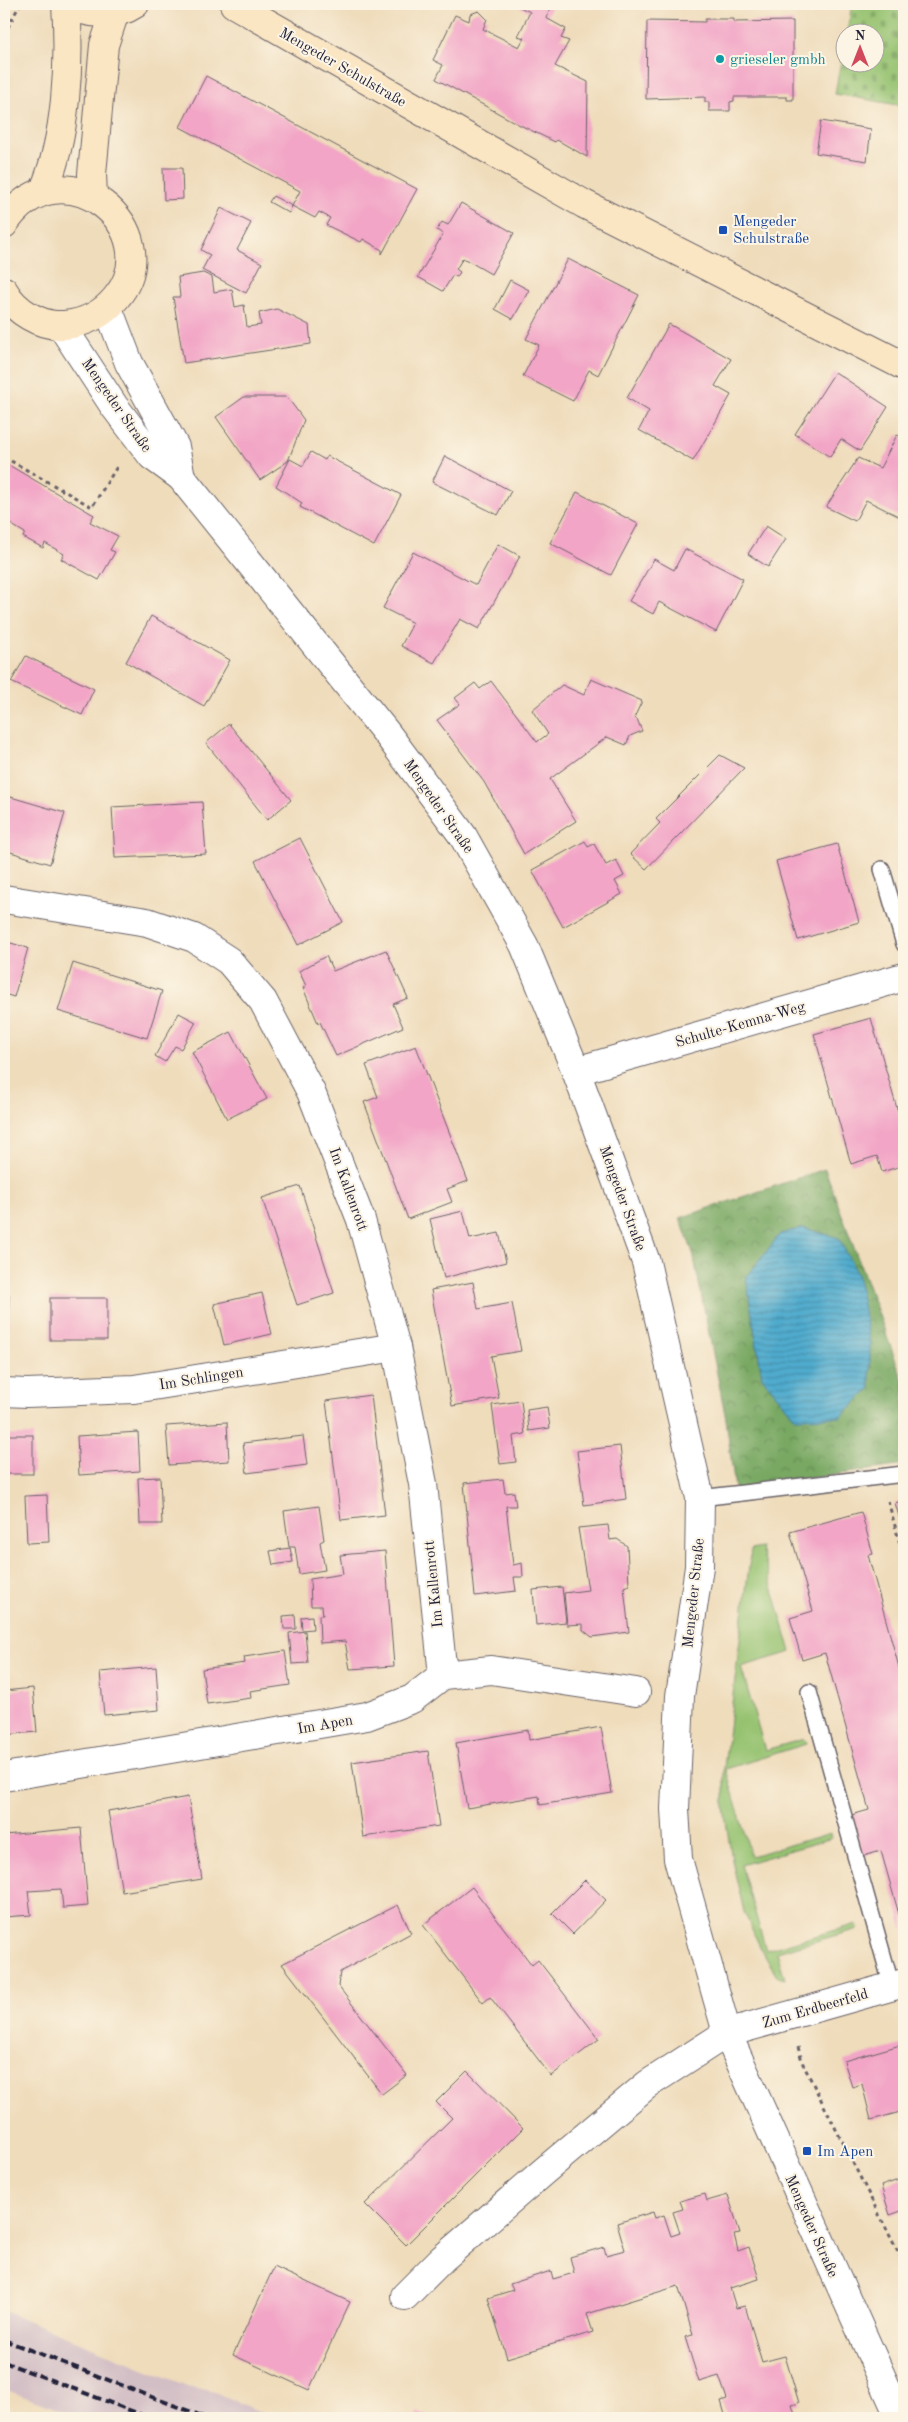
<svg xmlns="http://www.w3.org/2000/svg" width="908" height="2422" font-family="'Old Standard TT',serif">
<defs>
<pattern id="forest-crowns" width="20" height="18" patternUnits="userSpaceOnUse" patternTransform="scale(1.25)"><rect width="20" height="18" fill="#78a862"/><path d="M2 6a3 3 0 1 1 6 0M12 15a3 3 0 1 1 6 0" fill="none" stroke="#628852"/></pattern>
<pattern id="cemetery-stones" width="16" height="16" patternUnits="userSpaceOnUse" patternTransform="scale(1.25)"><rect width="16" height="16" fill="#95c270"/><path d="M2 7V4a2 2 0 0 1 4 0v3zM10 15v-3a2 2 0 0 1 4 0v3z" fill="#80a662"/></pattern>
<pattern id="water-rules" width="6" height="5" patternUnits="userSpaceOnUse" patternTransform="scale(1.25)"><rect width="6" height="5" fill="#50abce"/><path d="M0 2.5h6" fill="none" stroke="#428ba8"/></pattern>
</defs>
<rect width="100%" height="100%" fill="#fcf5e5"/>
<filter id="ink" filterUnits="userSpaceOnUse"><feTurbulence type="fractalNoise" baseFrequency=".02" numOctaves="2"/><feDisplacementMap in="SourceGraphic" scale="10" xChannelSelector="R" yChannelSelector="G"/><feConvolveMatrix kernelMatrix="1 2 1 2 8 2 1 2 1" color-interpolation-filters="sRGB"/></filter>
<filter id="wash" filterUnits="userSpaceOnUse"><feTurbulence type="fractalNoise" baseFrequency=".0096" numOctaves="4" result="noise"/><feDisplacementMap in="SourceGraphic" scale="20" xChannelSelector="R" yChannelSelector="G"/><feGaussianBlur stdDeviation="1.12" result="paint"/><feColorMatrix in="noise" values="0 0 0 0 0 0 0 0 0 0 0 0 0 0 0 0 0 1.4 0 .05"/><feComposite in="paint" operator="in"/></filter>
<g filter="url(#wash)">
<rect width="100%" height="100%" fill="#efdcbb"/>
<polygon fill="#d2bec5" points="4,2311 187,2386 215,2392 274,2418 81,2418 4,2389"/>
<polygon fill="#95c270" stroke="#5c7256" points="761,1548 791,1652 741,1667 765,1750 804,1739 806,1744 726,1769 751,1856 831,1833 832,1838 741,1865 766,1950 857,1924 858,1929 777,1952 785,1979 778,1977 763,1953 744,1912 732,1860 724,1808 724,1768 751,1550"/>
<polygon fill="url(#forest-crowns)" stroke="#4d654e" points="825,1169 904,1383 904,1465 735,1489 726,1419 693,1253 680,1218"/>
<polygon fill="url(#cemetery-stones)" stroke="#5c7256" points="852,4 904,4 904,106 835,94 845,38 846,62 876,62 876,32 847,32"/>
<polygon fill="url(#water-rules)" stroke="#396684" points="803,1228 839,1238 858,1277 870,1344 870,1389 840,1417 795,1418 762,1377 746,1278 780,1234"/>
<g id="blocks">
<g fill="#f2a5c6">
<polygon points="521,4 553,4 546,18 566,29 561,38 569,41 555,66 588,82 587,157 557,140 555,142 518,124 436,79 443,65 433,60 455,15 469,21 470,14 479,11 487,19 483,29 519,47 524,38 518,36 530,12 520,7"/>
<polygon points="705,19 734,19 734,22 793,21 793,100 787,100 787,97 734,97 734,101 730,102 730,111 709,111 709,102 705,102 705,97 646,99 647,21 705,22"/>
<polygon points="206,76 417,189 382,254 382,250 363,239 361,242 326,225 330,218 319,212 315,218 292,206 289,213 269,202 273,196 292,206 300,191 180,127"/>
<polygon points="821,121 871,129 867,161 816,153"/>
<polygon points="163,168 182,168 183,199 164,200"/>
<polygon points="461,203 514,233 491,274 463,258 456,269 460,272 457,277 453,275 443,291 418,277 443,234 437,230 442,222 448,225"/>
<polygon points="221,208 251,223 237,250 262,263 246,293 202,270 210,255 201,250"/>
<polygon points="568,259 639,295 598,375 589,370 573,401 523,376 539,345 526,339"/>
<polygon points="203,273 212,277 214,292 232,289 235,307 244,305 247,327 261,325 259,313 277,309 309,325 311,344 184,363 173,297 180,297 178,277"/>
<polygon points="510,280 529,290 513,319 495,309"/>
<polygon points="669,324 731,359 715,386 731,395 693,461 639,430 649,411 627,398"/>
<polygon points="835,372 888,407 860,451 841,439 830,457 795,434"/>
<polygon points="244,397 287,397 304,420 288,461 260,480 216,417"/>
<polygon points="897,435 904,438 904,519 866,500 855,521 826,507 858,458 880,468"/>
<polygon points="311,452 325,460 327,456 401,495 374,546 300,507 302,503 276,486 290,459 303,466"/>
<polygon points="445,456 511,491 498,515 432,482"/>
<polygon points="7,464 94,515 90,522 118,536 110,550 115,552 99,580 61,559 64,554 45,543 43,548 23,537 25,533 7,522 4,527 4,469"/>
<polygon points="577,492 638,524 611,575 550,543"/>
<polygon points="766,526 786,539 768,567 748,554"/>
<polygon points="498,544 520,556 479,629 460,619 434,663 401,646 413,623 383,608 413,552 476,585"/>
<polygon points="685,549 743,579 716,632 659,602 653,614 629,601 654,559 674,570"/>
<polygon points="151,616 230,660 204,706 126,662"/>
<polygon points="26,656 94,689 82,715 11,682"/>
<polygon points="591,679 642,701 634,718 637,719 642,731 630,736 626,745 607,737 550,779 576,821 524,854 484,782 437,720 460,704 455,698 475,683 480,689 491,681 537,742 548,734 532,710 562,685 584,695"/>
<polygon points="229,724 291,800 267,820 206,743"/>
<polygon points="720,755 744,768 646,869 630,854 660,823 656,819"/>
<polygon points="4,795 65,813 50,864 4,850"/>
<polygon points="202,802 206,854 115,858 112,807"/>
<polygon points="300,838 343,922 298,945 255,861"/>
<polygon points="585,841 588,847 594,844 606,865 616,860 624,876 615,881 622,894 563,927 532,870"/>
<polygon points="837,844 859,922 798,940 776,861"/>
<polygon points="4,941 28,948 14,997 4,994"/>
<polygon points="386,950 408,998 393,1004 403,1027 336,1056 320,1022 318,1023 303,988 306,986 299,971 326,956 333,971"/>
<polygon points="73,963 162,991 147,1038 58,1011"/>
<polygon points="179,1013 196,1022 181,1049 175,1046 165,1062 155,1056"/>
<polygon points="871,1018 904,1133 904,1165 882,1172 877,1156 851,1164 814,1034"/>
<polygon points="231,1032 267,1099 227,1119 192,1052"/>
<polygon points="416,1046 468,1181 447,1189 452,1202 408,1219 364,1102 378,1097 366,1065"/>
<polygon points="300,1186 334,1293 297,1305 262,1198"/>
<polygon points="463,1211 470,1239 499,1233 506,1262 444,1278 430,1219"/>
<polygon points="473,1282 478,1309 512,1303 521,1351 491,1356 499,1398 452,1406 431,1290"/>
<polygon points="262,1293 272,1334 224,1345 214,1304"/>
<polygon points="4,1295 9,1295 8,1337 4,1337"/>
<rect x="50" y="1298" width="57" height="42"/>
<polygon points="371,1395 385,1515 341,1520 326,1401"/>
<polygon points="521,1401 525,1434 513,1436 516,1462 500,1464 492,1405"/>
<polygon points="547,1407 550,1428 529,1431 527,1410"/>
<polygon points="227,1422 229,1461 169,1465 166,1426"/>
<polygon points="138,1432 140,1471 79,1475 77,1436"/>
<rect x="4" y="1435" width="29" height="39"/>
<polygon points="303,1436 307,1465 247,1473 243,1443"/>
<polygon points="620,1446 626,1499 584,1505 577,1451"/>
<polygon points="160,1477 162,1524 140,1524 138,1478"/>
<polygon points="503,1479 505,1493 514,1492 516,1506 506,1506 513,1565 522,1563 523,1577 514,1577 516,1591 475,1596 464,1483"/>
<polygon points="47,1495 49,1542 27,1543 25,1496"/>
<polygon points="904,1500 904,1533 895,1503"/>
<polygon points="319,1506 324,1540 320,1542 325,1570 299,1574 295,1547 289,1547 284,1511"/>
<polygon points="861,1512 873,1554 868,1555 900,1671 904,1671 904,1932 881,1851 860,1857 848,1816 869,1810 825,1653 802,1660 790,1618 813,1611 790,1532"/>
<polygon points="608,1525 610,1540 617,1539 627,1546 629,1585 624,1587 629,1632 592,1637 583,1630 583,1624 567,1625 564,1593 588,1590 578,1528"/>
<polygon points="290,1548 293,1562 273,1565 270,1551"/>
<polygon points="385,1551 394,1666 350,1669 345,1641 320,1643 319,1615 323,1615 322,1606 311,1606 310,1579 343,1574 340,1555"/>
<polygon points="562,1587 566,1622 536,1625 533,1590"/>
<polygon points="295,1615 296,1629 284,1629 283,1616"/>
<polygon points="312,1616 313,1629 302,1630 301,1617"/>
<polygon points="305,1631 308,1663 292,1664 289,1633"/>
<polygon points="285,1651 290,1685 250,1691 251,1698 207,1704 202,1669 245,1663 244,1657"/>
<polygon points="156,1667 159,1710 104,1715 100,1672"/>
<polygon points="33,1688 37,1732 4,1735 4,1691"/>
<polygon points="601,1727 612,1793 540,1805 539,1796 467,1808 456,1743 528,1730 529,1740"/>
<polygon points="428,1751 439,1826 363,1837 352,1762"/>
<polygon points="188,1797 202,1879 122,1892 108,1811"/>
<polygon points="81,1828 88,1906 63,1908 61,1889 28,1891 31,1915 4,1917 4,1835"/>
<polygon points="585,1880 606,1900 573,1934 552,1913"/>
<polygon points="472,1887 532,1965 538,1960 599,2039 551,2076 490,1997 483,2003 423,1925"/>
<polygon points="398,1905 411,1933 340,1972 338,1986 407,2075 382,2094 282,1964"/>
<polygon points="904,2044 904,2111 871,2120 862,2084 852,2087 844,2061"/>
<polygon points="467,2071 523,2128 406,2245 365,2204 452,2118 436,2102"/>
<polygon points="904,2178 904,2210 890,2215 881,2186"/>
<polygon points="705,2194 707,2201 728,2195 740,2233 734,2234 738,2251 749,2247 759,2279 730,2288 736,2308 745,2306 762,2362 785,2356 799,2403 792,2405 796,2418 726,2418 721,2401 727,2399 719,2376 699,2382 685,2337 693,2335 678,2286 587,2314 593,2332 507,2358 488,2298 513,2290 510,2284 551,2271 553,2279 574,2273 570,2257 604,2247 606,2255 625,2250 617,2223 653,2212 655,2218 664,2215 671,2236 680,2233 673,2212 683,2209 680,2201"/>
<polygon points="274,2267 350,2302 309,2390 233,2355"/>
<polygon points="418,2412 431,2418 415,2418"/>
</g>
</g>
</g>
<g filter="url(#ink)">
<use href="#blocks" fill-opacity="0" stroke="#6a6368" stroke-width="1"/>
<g fill="none" stroke-linecap="round" stroke-linejoin="round">
<g stroke="#6a6368" stroke-width="18">
<g id="lane">
<polyline points="882,869 904,944"/>
<polyline points="700,1498 904,1474"/>
<polyline points="809,1692 892,1987"/>
</g>
</g>
<g stroke="#6a6368" stroke-width="30">
<g id="street">
<polyline points="108,308 129,363 175,447 181,477"/>
<polyline points="61,325 114,406 152,456 181,477 388,735 463,836 524,945 576,1071 646,1262 700,1498 699,1567 680,1696 675,1809 678,1859 727,2033 900,2418"/>
<polyline points="4,899 147,922 194,938 229,961 263,1001 311,1092 361,1220 396,1347 423,1484 443,1675"/>
<polyline points="576,1071 904,977"/>
<polyline points="4,1392 27,1393 134,1389 396,1347"/>
<polyline points="4,1777 367,1716 412,1699 443,1675 491,1670 636,1692"/>
<polyline points="405,2296 442,2259 544,2171 648,2084 727,2033 904,1983"/>
</g>
</g>
<g stroke="#6a6368" stroke-width="30">
<g id="secondary">
<path d="M68,4c20,11 48,13 67,0"/>
<polyline points="234,4 584,204 904,366"/>
<path d="M43,192c24,-54 27,-130 23,-188"/>
<polyline points="93,196 92,174 104,45 115,12"/>
<path d="M4,224c57,-86 168,7 112,74 -13,16 -30,25 -52,27 -23,2 -49,-14 -60,-34"/>
</g>
</g>
<g stroke="#6a6368" stroke-width="3" stroke-dasharray="4 4" stroke-linecap="butt">
<polyline points="4,35 20,4"/>
<polyline points="903,46 904,46"/>
<polyline points="4,457 92,507 118,465"/>
<polyline points="888,1501 904,1558"/>
<polyline points="798,2047 803,2064 904,2264"/>
</g>
<use href="#lane" stroke="#fff" stroke-width="15"/>
<use href="#street" stroke="#fff" stroke-width="28"/>
<use href="#secondary" stroke="#fbe6c4" stroke-width="28"/>
<g stroke="#22223b" stroke-width="4" stroke-dasharray="8 4" stroke-linecap="butt">
<polyline points="4,2340 207,2418"/>
<polyline points="4,2362 150,2418"/>
</g>
</g>
</g>
<circle fill="#0f9aa8" stroke="#fcf5e5" stroke-width="2" cx="720" cy="59" r="5"/>
<g fill="#1a4fb4" stroke="#fcf5e5" stroke-width="2">
<rect x="718" y="225" width="10" height="10" rx="2.5"/>
<rect x="802" y="2146" width="10" height="10" rx="2.5"/>
</g>
<g text-anchor="middle" stroke-width="4" stroke-linejoin="round" paint-order="stroke">
<g font-size="15" fill="#0d838f" stroke="#fcf5e5" text-anchor="start">
<text x="730" y="64">grieseler gmbh</text>
</g>
<g font-size="15" fill="#22223b" stroke="#fcf5e5">
<text transform="translate(343 67) rotate(30)" y="5">Mengeder Schulstraße</text>
<text transform="translate(117 405) rotate(55)" y="5">Mengeder Straße</text>
<text transform="translate(439 806) rotate(55)" y="5">Mengeder Straße</text>
<text transform="translate(740 1024) rotate(-16)" y="5">Schulte-Kemna-Weg</text>
<text transform="translate(349 1189) rotate(70)" y="5">Im Kallenrott</text>
<text transform="translate(623 1198) rotate(70)" y="5">Mengeder Straße</text>
<text transform="translate(201 1378) rotate(-9)" y="5">Im Schlingen</text>
<text transform="translate(433 1584) rotate(-96)" y="5">Im Kallenrott</text>
<text transform="translate(693 1593) rotate(-84)" y="5">Mengeder Straße</text>
<text transform="translate(325 1724) rotate(-10)" y="5">Im Apen</text>
<text transform="translate(815 2008) rotate(-16)" y="5">Zum Erdbeerfeld</text>
<text transform="translate(812 2226) rotate(66)" y="5">Mengeder Straße</text>
</g>
<g font-size="15" fill="#164399" stroke="#fcf5e5" text-anchor="start">
<text x="733" y="226">Mengeder<tspan x="733" dy="17">Schulstraße</tspan></text>
<text x="817" y="2156">Im Apen</text>
</g>
</g>
<rect width="908" height="2422" fill="none" stroke="#fcf5e5" stroke-width="20"/>
<g transform="translate(860 48)"><circle r="24" fill="#fcf5e5" stroke="#a5a1a1"/>
<path d="M0-4L9 19L0 12L-9 19Z" fill="#d1495b"/>
<text y="-8" font-size="14" font-weight="bold" text-anchor="middle" fill="#22223b">N</text>
</g>
</svg>
